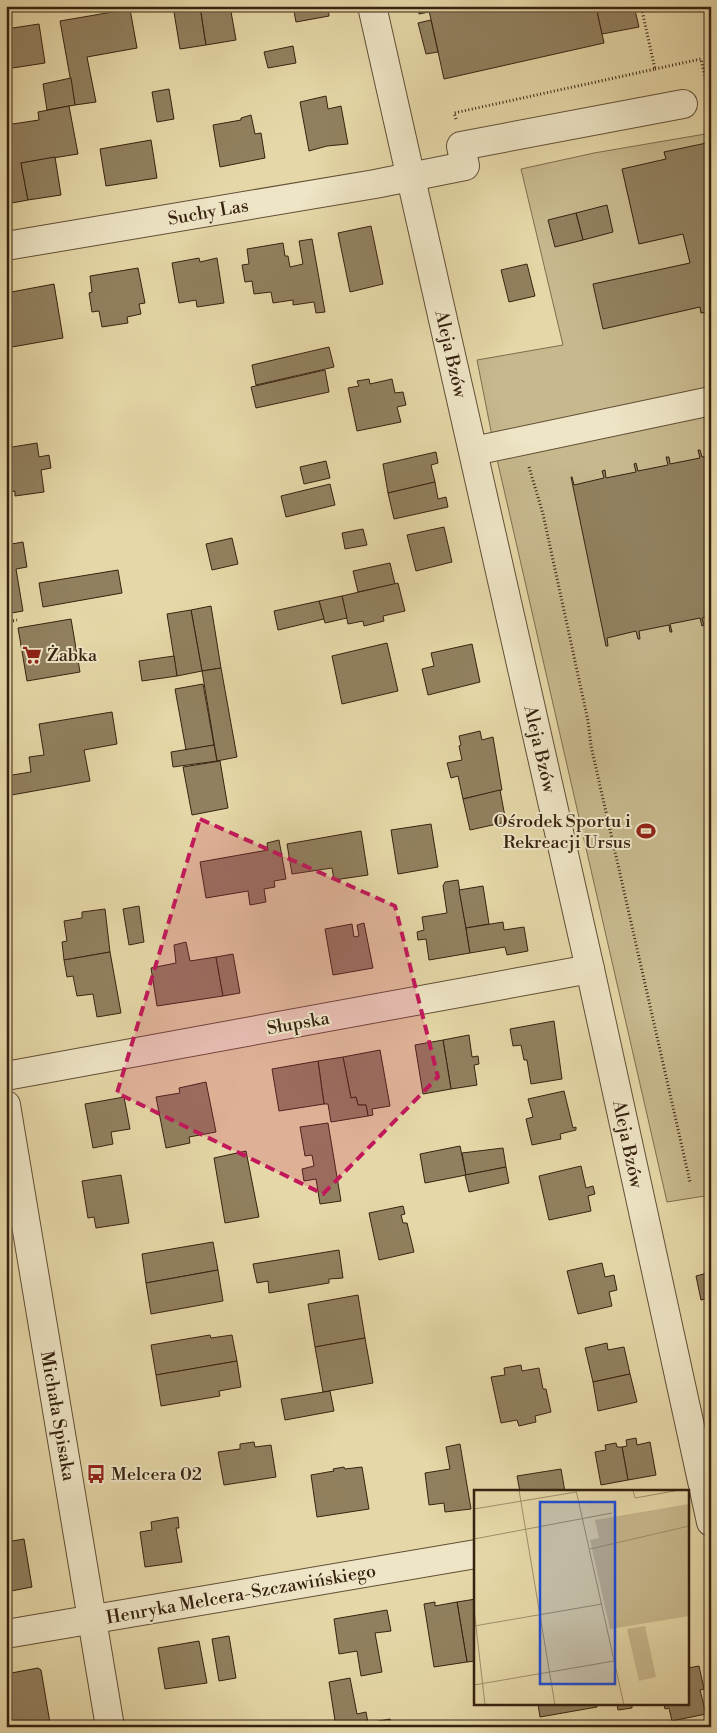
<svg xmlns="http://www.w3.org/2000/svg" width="717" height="1733" font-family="'Libre Bodoni',serif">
<rect width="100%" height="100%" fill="#e5d7a7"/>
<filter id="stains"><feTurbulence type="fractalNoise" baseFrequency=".004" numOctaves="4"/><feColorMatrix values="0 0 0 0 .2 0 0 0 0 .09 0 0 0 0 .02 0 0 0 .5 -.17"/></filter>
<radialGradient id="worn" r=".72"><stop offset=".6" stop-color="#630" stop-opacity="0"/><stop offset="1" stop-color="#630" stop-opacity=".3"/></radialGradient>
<polygon fill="#c7b88d" stroke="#7f6d4e" points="711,133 711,1195 667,1202 494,446 477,360 563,345 521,169 594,153"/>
<g fill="#91805f" stroke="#372210">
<polygon points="173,6 200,6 206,45 180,49"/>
<polygon points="200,6 230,6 236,40 206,45"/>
<polygon points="293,6 328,6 329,16 296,22"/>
<polygon points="417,6 428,6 429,12 419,14"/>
<polygon points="428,6 596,6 604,43 444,79"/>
<polygon points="596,6 634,6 639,27 602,34"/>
<polygon points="130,9 137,48 87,57 96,102 75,105 60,21"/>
<polygon points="431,20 438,52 426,54 418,23"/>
<polygon points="39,24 45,63 6,69 6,29"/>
<polygon points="293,46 296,63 268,68 264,52"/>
<polygon points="71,78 75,105 47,110 43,84"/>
<polygon points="169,89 174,119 157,122 152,92"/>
<polygon points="326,96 328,109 341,106 348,144 327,146 309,151 300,102"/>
<polygon points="69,106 78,154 21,163 28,200 12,203 11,195 6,196 6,125 39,120 38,112"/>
<polygon points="251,115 255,134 261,133 265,158 220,167 213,125 241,120 241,118"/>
<polygon points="151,140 157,178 106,186 100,149"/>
<polygon points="711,142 711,311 701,313 700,307 603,329 593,284 690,263 683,234 639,244 622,169 666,159 664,152"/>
<polygon points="55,157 61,195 28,200 21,163"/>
<polygon points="607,205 613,232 583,240 576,213"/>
<polygon points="576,213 583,240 555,247 548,220"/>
<polygon points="371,226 383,284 350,292 338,233"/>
<polygon points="312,239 325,312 316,313 314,302 293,305 293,300 273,303 271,292 254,294 252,281 245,282 242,265 249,264 247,249 283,243 285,256 288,256 290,267 303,264 299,241"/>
<polygon points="199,258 200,262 217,258 224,303 197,307 196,300 179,303 172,263"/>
<polygon points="527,264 535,296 509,302 501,270"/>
<polygon points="138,268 145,303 139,304 141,314 127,317 128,323 102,327 99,311 92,312 89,293 92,292 90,276"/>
<polygon points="54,284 63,338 12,347 6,315 6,293"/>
<polygon points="329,347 334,367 256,385 252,365"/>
<polygon points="325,370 329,392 256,408 251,387"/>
<polygon points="369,379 370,384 392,379 395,393 403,392 406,405 397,407 401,422 357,431 348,388 359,386 357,381"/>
<polygon points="37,443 39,457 49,455 51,468 41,470 44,492 15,496 15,491 6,493 6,448"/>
<polygon points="698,450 700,450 702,457 711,456 711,616 702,618 704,625 702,626 700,618 670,624 672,632 670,632 669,625 639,631 640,639 638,639 636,631 607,638 608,646 606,646 571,477 572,477 574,485 604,478 602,471 605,470 606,478 636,472 634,464 636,463 638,471 668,465 666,457 669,457 670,464 700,458"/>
<polygon points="436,452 438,463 431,465 435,482 388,493 383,464"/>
<polygon points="326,461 330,478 304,484 300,467"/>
<polygon points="435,482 438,499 446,497 448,507 394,519 388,493"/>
<polygon points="330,484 335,505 286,517 281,496"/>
<polygon points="444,527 452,562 416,571 407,535"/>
<polygon points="363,529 367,545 345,549 342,533"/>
<polygon points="232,538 238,564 212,570 206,544"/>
<polygon points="23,542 27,567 16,569 23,611 6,614 6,545"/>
<polygon points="390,563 395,584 358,592 353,571"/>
<polygon points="118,570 122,593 43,607 39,583"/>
<polygon points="398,583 405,611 383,616 384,621 364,626 363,621 348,624 342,596"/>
<polygon points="342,596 347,618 325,623 319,601"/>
<polygon points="319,601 324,619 278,630 274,611"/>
<polygon points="211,606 221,668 202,671 191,610"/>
<polygon points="191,610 202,671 177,676 167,614"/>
<polygon points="71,619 80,672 27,681 18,628"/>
<polygon points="387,643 398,691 342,704 332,656"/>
<polygon points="472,644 480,682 428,695 422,669 434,666 431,653"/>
<polygon points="174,656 177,676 142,681 139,661"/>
<polygon points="221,668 237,757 217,761 202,671"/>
<polygon points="203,684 214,745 186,750 175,689"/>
<polygon points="112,712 117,744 84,750 90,781 6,796 6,776 31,772 29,757 44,755 39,724"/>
<polygon points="480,731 482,740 493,737 502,790 463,799 458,776 451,778 447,763 462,760 459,746 461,745 459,736"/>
<polygon points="214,745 217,761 173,767 171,752"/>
<polygon points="220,761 228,808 192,815 183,767"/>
<polygon points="500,790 506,822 470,830 463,799"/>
<polygon points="431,824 438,867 398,874 391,830"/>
<polygon points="361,831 368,875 334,880 332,868 292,874 287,844"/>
<polygon points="279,840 286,879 274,881 275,887 264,889 266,902 250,905 248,891 206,898 200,862 268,850 267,843"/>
<polygon points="458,880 470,953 429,960 426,939 418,940 417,932 424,930 422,917 447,913 443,886 445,882"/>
<polygon points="483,886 489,924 466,928 459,890"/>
<polygon points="139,906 144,942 129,945 123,909"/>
<polygon points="105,909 110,952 64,960 62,942 67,941 64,921 82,918 82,912"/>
<polygon points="503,922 504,930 524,927 528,951 507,955 505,947 470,953 466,928"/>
<polygon points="364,923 373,968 333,975 325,929 352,924 354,937 359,936 357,925"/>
<polygon points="186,942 190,961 216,957 223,996 157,1006 151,968 176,963 174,945"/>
<polygon points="110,952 121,1013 97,1017 93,994 77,996 73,976 67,977 64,960"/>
<polygon points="233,954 240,993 223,996 216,957"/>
<polygon points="554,1021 562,1079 531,1084 527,1060 524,1060 521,1045 513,1046 510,1029"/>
<polygon points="469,1035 472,1057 478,1056 479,1064 474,1065 477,1085 451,1089 443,1040"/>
<polygon points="443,1040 451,1089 423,1094 415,1045"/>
<polygon points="380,1050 390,1106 372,1109 373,1115 368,1116 366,1105 358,1105 356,1097 351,1098 343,1057"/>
<polygon points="343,1057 351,1098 356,1097 358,1105 366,1105 368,1116 331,1122 328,1104 324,1104 318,1061"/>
<polygon points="318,1061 324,1104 279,1111 272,1069"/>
<polygon points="206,1082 216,1132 189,1137 190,1143 166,1148 156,1097 180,1093 179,1088"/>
<polygon points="564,1091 573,1128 576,1127 576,1130 560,1134 561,1139 532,1145 526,1119 533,1117 528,1099"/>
<polygon points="124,1097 130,1129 111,1132 113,1144 93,1148 85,1104"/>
<polygon points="328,1123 341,1201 320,1204 316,1179 304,1181 302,1169 314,1166 312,1155 305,1156 300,1127"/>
<polygon points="460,1146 466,1175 425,1183 420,1154"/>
<polygon points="503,1148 506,1167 466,1175 462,1153"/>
<polygon points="246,1151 259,1217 225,1223 214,1158"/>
<polygon points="581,1166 586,1188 593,1186 595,1194 588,1196 591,1211 549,1220 539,1176"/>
<polygon points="506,1167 509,1183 469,1192 465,1175"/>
<polygon points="121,1175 129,1223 96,1228 94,1217 88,1218 82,1181"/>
<polygon points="403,1206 405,1214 401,1215 403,1223 407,1223 414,1252 379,1260 369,1213"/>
<polygon points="213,1242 218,1270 146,1283 142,1254"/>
<polygon points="339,1250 343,1278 329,1279 329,1283 269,1293 268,1281 257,1283 253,1264"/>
<polygon points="602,1263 605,1277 614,1275 617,1290 609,1292 612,1306 578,1314 567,1271"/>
<polygon points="218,1270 223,1301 151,1314 146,1283"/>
<polygon points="711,1272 711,1298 701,1300 696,1276"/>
<polygon points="358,1295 365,1338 315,1347 308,1304"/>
<polygon points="210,1335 211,1338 232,1335 237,1361 156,1375 151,1345"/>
<polygon points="365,1338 373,1383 323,1392 315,1347"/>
<polygon points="607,1343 608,1350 624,1347 630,1374 593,1382 585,1348"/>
<polygon points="237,1361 241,1387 219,1391 220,1396 161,1406 156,1375"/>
<polygon points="521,1365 522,1371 539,1368 543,1389 546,1389 551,1412 535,1416 536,1422 519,1426 517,1420 501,1423 491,1377 505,1375 504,1368"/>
<polygon points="630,1374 637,1402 598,1411 593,1382"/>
<polygon points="330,1391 334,1411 285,1420 281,1399"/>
<polygon points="636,1438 637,1445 650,1442 656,1475 628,1480 622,1447 627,1446 626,1440"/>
<polygon points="254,1442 255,1447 271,1445 276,1477 224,1485 218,1452 240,1449 240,1444"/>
<polygon points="616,1443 617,1447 622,1447 628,1480 601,1485 595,1452 606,1450 605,1445"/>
<polygon points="460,1444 471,1509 445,1512 444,1503 429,1505 425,1473 450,1469 446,1447"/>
<polygon points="344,1467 345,1469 362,1467 369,1509 317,1517 311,1475 334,1471 333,1469"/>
<polygon points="561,1469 565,1492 520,1492 517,1476"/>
<polygon points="178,1517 179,1528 176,1528 182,1562 145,1567 140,1532 152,1530 151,1522"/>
<polygon points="24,1539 32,1587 6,1592 6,1542"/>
<polygon points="476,1599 476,1661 467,1662 457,1602"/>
<polygon points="435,1602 435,1606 457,1602 467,1662 434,1667 424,1604"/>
<polygon points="387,1610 391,1631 375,1633 382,1672 361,1676 357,1651 339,1654 334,1619"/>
<polygon points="229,1636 236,1678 219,1681 212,1639"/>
<polygon points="199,1641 207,1683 165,1689 158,1648"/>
<polygon points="699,1666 704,1689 700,1690 706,1714 672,1721 669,1708 665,1709 664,1704 688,1704 688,1668"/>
<polygon points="38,1668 41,1670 50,1723 32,1727 6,1727 6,1674"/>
<polygon points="350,1678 357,1714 366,1712 368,1723 390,1719 391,1727 336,1727 329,1682"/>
<polygon points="538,1704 597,1704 597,1707 540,1717"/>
<polygon points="617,1704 632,1704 632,1708 618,1710"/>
</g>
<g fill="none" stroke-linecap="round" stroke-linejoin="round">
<g stroke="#624f36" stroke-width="30">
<g id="minor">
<polyline points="372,6 590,969 711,1522"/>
<polyline points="6,246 375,184 465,166 461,146 683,104"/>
<polyline points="474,451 711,401"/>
<polyline points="6,1076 590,969"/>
<polyline points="6,1105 110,1727"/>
<polyline points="6,1634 476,1554"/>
</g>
</g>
<g stroke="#372210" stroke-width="3" stroke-dasharray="1 2.5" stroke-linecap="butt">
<polyline points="655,69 701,59 708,91"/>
<polyline points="456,119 454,113 655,69 641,6"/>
<polyline points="529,467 543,514 588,721 591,746 690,1182"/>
<polyline points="6,622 17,620"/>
</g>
<use href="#minor" stroke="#eee5c6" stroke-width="28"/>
</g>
<path fill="#c2185b" fill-opacity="0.2" stroke="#c2185b" stroke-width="4" stroke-dasharray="10 6" stroke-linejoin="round" d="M200,819l195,87 43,171 -115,117 -206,-101z"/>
<defs>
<g id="supermarket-bare" transform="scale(1.5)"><path d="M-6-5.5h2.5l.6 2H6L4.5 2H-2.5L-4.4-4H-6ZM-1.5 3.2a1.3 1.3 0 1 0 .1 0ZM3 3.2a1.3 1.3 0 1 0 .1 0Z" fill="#8f2418" stroke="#eee5c6" stroke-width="2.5" paint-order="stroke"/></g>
<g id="stadium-bare" transform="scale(1.5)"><path d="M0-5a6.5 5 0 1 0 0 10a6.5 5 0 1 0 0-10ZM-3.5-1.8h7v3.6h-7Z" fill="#8f2418" stroke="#eee5c6" stroke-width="2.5" paint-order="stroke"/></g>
<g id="bus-bare" transform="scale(1.5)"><path d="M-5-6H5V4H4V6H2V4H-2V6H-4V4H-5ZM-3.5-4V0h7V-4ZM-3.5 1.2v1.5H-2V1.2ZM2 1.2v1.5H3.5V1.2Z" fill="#8f2418" stroke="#eee5c6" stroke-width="2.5" paint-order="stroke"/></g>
</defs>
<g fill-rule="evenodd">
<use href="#supermarket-bare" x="32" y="655"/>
<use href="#stadium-bare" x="646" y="831"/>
<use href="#bus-bare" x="96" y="1474"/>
</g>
<g text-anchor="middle" stroke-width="4" stroke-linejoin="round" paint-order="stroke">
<g font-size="18" fill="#372210" stroke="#eee5c6">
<text transform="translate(208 212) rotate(-10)" y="6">Suchy Las</text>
<text transform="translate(451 354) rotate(77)" y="6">Aleja Bzów</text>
<text transform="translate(540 749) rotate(77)" y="6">Aleja Bzów</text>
<text transform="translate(298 1023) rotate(-10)" y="6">Słupska</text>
<text transform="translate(628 1144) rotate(78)" y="6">Aleja Bzów</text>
<text transform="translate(58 1416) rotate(80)" y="6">Michała Spisaka</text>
<text transform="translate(241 1594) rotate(-10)" y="6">Henryka Melcera-Szczawińskiego</text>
</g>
<g font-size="18" fill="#372210" stroke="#eee5c6" text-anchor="start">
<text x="47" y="661">Żabka</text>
<text x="631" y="827" text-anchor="end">Ośrodek Sportu i<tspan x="631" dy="21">Rekreacji Ursus</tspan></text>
<text x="111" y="1480">Melcera 02</text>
</g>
</g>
<g transform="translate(474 1490)">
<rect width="215" height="215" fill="#e5d7a7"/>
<path d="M215,14v112l-79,13 -20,-89 9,-2 -4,-18zM171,136l11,51 -17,4 -12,-52z" fill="#c7b88d"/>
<path fill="none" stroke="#9f8f6b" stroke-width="1" d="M45,0l36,215M102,0l48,215M159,0l2,8 45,-8M0,19l102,-17M0,49l138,-26M116,59l99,-23M0,119l11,96M0,136l128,-22M0,195l140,-24"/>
<path fill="#1d4ed8" fill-opacity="0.15" stroke="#1d4ed8" stroke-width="2.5" d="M66,12h75v182h-75z"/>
<rect width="215" height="215" fill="none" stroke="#372210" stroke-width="2.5"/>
</g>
<rect width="717" height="1733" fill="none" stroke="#e5d7a7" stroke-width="25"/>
<rect x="8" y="8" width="702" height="1718" fill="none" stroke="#372210" stroke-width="2.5"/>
<rect x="12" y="12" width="692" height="1708" fill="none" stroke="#372210"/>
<rect width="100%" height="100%" filter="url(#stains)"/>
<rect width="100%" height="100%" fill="url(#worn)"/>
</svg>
